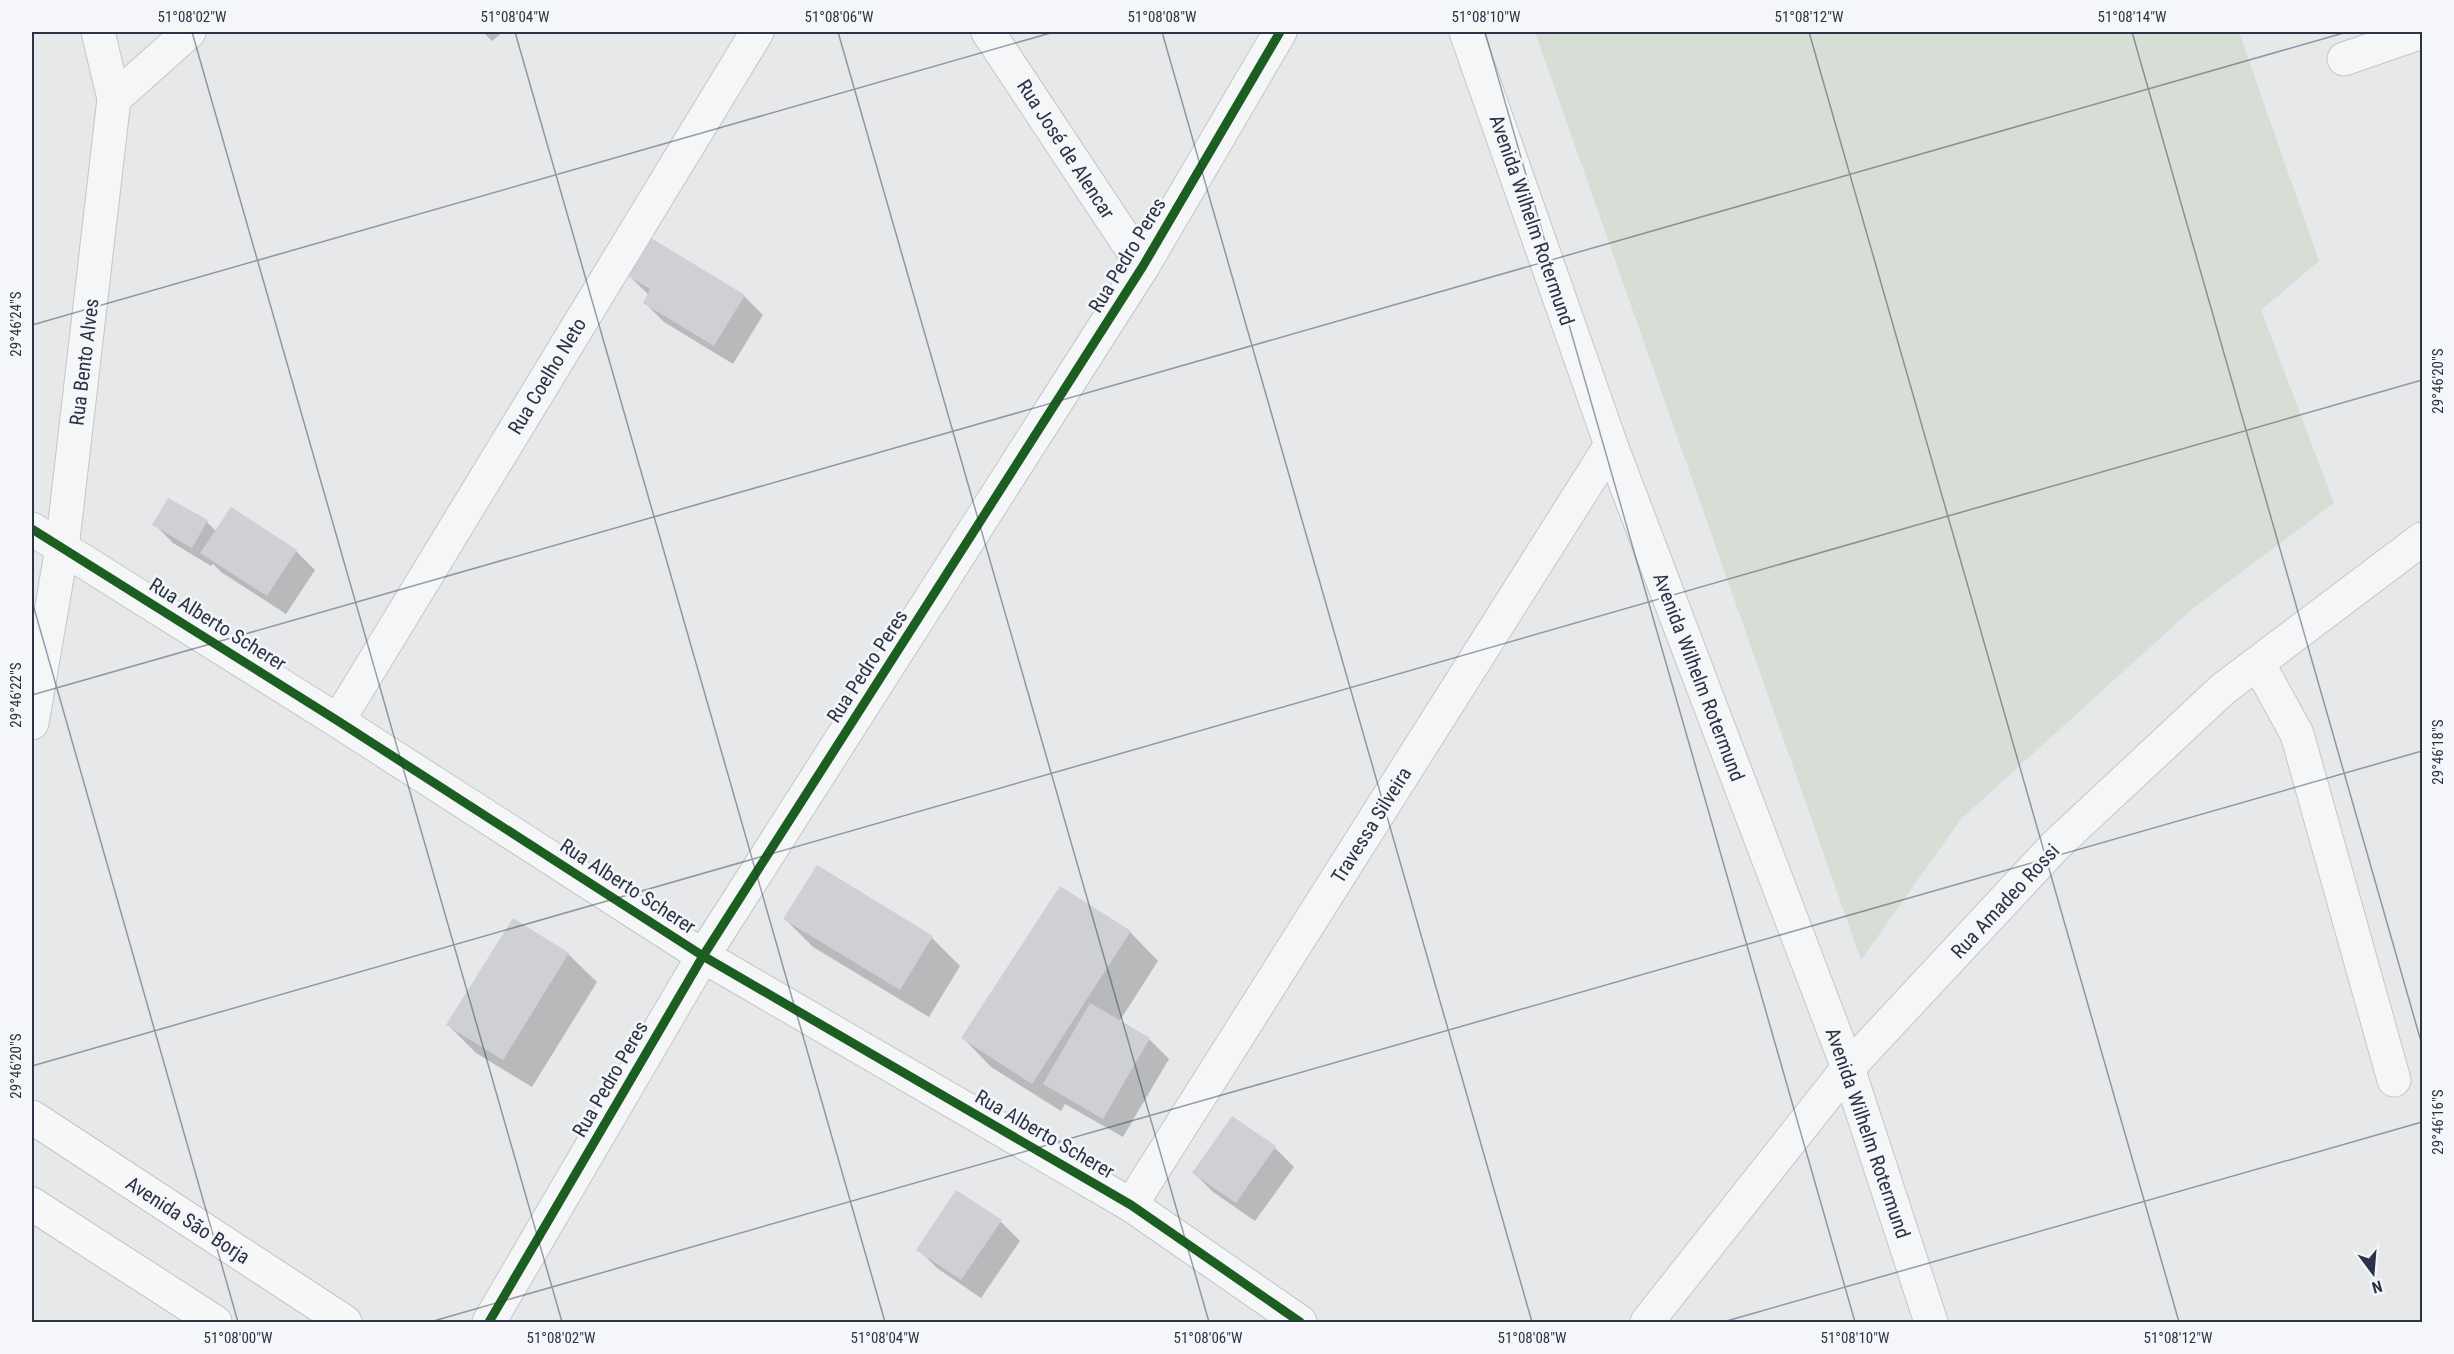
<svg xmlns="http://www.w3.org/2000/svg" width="2454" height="1354" font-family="'Roboto Condensed',sans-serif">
<rect width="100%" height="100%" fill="#e6e8ea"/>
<polygon fill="#d6ded6" points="1535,32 2239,32 2319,261 2261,310 2334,503 2191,610 1961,819 1861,960"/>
<g fill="#0003">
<polygon points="483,32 503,32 492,41"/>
<polygon points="625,272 744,296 763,315 733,364 664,322 645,303 649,295"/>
<polygon points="231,509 296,551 315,570 286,614 221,572 213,564 211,566 173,543 154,524 207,522 216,531"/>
<polygon points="817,867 932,938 960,966 929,1017 813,947 785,919"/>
<polygon points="1130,932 1158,961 1119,1022 1149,1039 1169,1059 1123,1137 1065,1104 1061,1111 991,1067 963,1038"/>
<polygon points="568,954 597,982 532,1087 476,1053 448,1025"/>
<polygon points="1275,1148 1294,1167 1255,1221 1213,1192 1194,1173"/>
<polygon points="1001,1222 1020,1241 981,1298 937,1268 918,1249"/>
</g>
<g fill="#ced0d3">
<polygon points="646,235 745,295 714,346 643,303 650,289 623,273"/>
<polygon points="168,498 208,520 192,548 152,525"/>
<polygon points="231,507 297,550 267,596 200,553"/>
<polygon points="817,865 933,936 900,990 783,919"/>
<polygon points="1060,886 1131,931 1032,1084 961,1038"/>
<polygon points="513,918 569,953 503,1060 446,1025"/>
<polygon points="1090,1003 1150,1038 1103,1119 1043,1084"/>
<polygon points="1232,1116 1276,1146 1236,1203 1192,1173"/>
<polygon points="956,1190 1002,1220 961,1280 916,1250"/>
</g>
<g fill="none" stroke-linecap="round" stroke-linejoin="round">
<g stroke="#c4c6c8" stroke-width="35">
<g id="minor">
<polyline points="988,32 1143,266"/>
<polyline points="1466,32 1611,445 1848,1068 1931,1322"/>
<polyline points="2344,59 2422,32"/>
<polyline points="114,99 189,32"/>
<polyline points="32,529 338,721 703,956 1131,1205 1300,1322"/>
<polyline points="2258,663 2297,734 2394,1080"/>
<polyline points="338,721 757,32"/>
<polyline points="32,723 62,548 114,99 98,32"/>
<polyline points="1131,1205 1611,445"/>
<polyline points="489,1322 703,956 1143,266 1280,32"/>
<polyline points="1647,1322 1848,1068 2055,846 2223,689 2422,539"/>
</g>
</g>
<g stroke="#c2c5c8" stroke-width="35">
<g id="major">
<polyline points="32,1117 345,1322"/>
<polyline points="32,1204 215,1322"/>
</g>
</g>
<use href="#minor" stroke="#f5f6f7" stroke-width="33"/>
<use href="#major" stroke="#f8f8f8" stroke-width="33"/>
<g stroke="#f4f6f9" stroke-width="13">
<g id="cycleway">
<polyline points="32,529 338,721 703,956 1131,1205 1300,1322"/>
<polyline points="489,1322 703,956 1143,266 1280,32"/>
</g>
</g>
<use href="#cycleway" stroke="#1b5e20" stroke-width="9"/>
</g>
<path fill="none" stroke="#2b3445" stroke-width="1.5" stroke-opacity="0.45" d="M192,32l370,1290M515,32l370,1290M838,32l371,1290M1162,32l370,1290M1485,32l370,1290M1809,32l370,1290M2132,32l290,1013M32,325l1022,-293M32,601l206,721M32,695l2315,-663M32,1066l2390,-686M430,1322l1992,-571M1723,1322l699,-200"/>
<g text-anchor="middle" stroke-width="5" stroke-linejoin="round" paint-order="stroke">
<g font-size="20" fill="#2b3445" stroke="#f4f6f9">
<text transform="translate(1066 149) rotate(57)" y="7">Rua José de Alencar</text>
<text transform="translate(1532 220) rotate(71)" y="7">Avenida Wilhelm Rotermund</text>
<text transform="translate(1127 255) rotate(-59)" y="7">Rua Pedro Peres</text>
<text transform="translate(84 362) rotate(-83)" y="7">Rua Bento Alves</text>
<text transform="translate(547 376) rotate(-59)" y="7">Rua Coelho Neto</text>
<text transform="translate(218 624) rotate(32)" y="7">Rua Alberto Scherer</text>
<text transform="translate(867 666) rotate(-57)" y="7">Rua Pedro Peres</text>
<text transform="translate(1699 677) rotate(69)" y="7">Avenida Wilhelm Rotermund</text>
<text transform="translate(1371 825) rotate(-58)" y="7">Travessa Silveira</text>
<text transform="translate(628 886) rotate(33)" y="7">Rua Alberto Scherer</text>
<text transform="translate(2005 901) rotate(-47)" y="7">Rua Amadeo Rossi</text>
<text transform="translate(610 1079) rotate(-60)" y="7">Rua Pedro Peres</text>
<text transform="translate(1868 1133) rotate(71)" y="7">Avenida Wilhelm Rotermund</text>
<text transform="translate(1045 1134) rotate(30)" y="7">Rua Alberto Scherer</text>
<text transform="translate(188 1220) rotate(33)" y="7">Avenida São Borja</text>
</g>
</g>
<rect width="2454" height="1354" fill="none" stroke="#f4f6f9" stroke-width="66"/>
<g transform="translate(2373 1273) rotate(164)" stroke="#f4f6f9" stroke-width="4.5" paint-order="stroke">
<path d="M0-4.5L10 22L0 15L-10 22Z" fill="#2b3445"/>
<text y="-9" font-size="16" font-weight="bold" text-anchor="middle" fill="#2b3445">N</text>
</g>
<rect x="33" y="33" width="2388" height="1288" fill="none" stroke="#2b3445" stroke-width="2"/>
<g font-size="15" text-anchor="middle" fill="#2b3445">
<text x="192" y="22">51°08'02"W</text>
<text x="515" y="22">51°08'04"W</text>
<text x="839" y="22">51°08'06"W</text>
<text x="1162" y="22">51°08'08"W</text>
<text x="1486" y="22">51°08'10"W</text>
<text x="1809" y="22">51°08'12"W</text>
<text x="2132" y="22">51°08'14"W</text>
<text transform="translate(16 324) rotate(-90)" y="5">29°46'24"S</text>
<text transform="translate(2438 381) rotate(-90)" y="5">29°46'20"S</text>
<text transform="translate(16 695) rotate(-90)" y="5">29°46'22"S</text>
<text transform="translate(2438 752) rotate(-90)" y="5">29°46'18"S</text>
<text transform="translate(16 1066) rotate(-90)" y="5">29°46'20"S</text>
<text transform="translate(2438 1122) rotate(-90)" y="5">29°46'16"S</text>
<text x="238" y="1343">51°08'00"W</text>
<text x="561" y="1343">51°08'02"W</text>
<text x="885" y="1343">51°08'04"W</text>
<text x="1208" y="1343">51°08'06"W</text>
<text x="1532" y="1343">51°08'08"W</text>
<text x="1855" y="1343">51°08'10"W</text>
<text x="2178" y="1343">51°08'12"W</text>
</g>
</svg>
